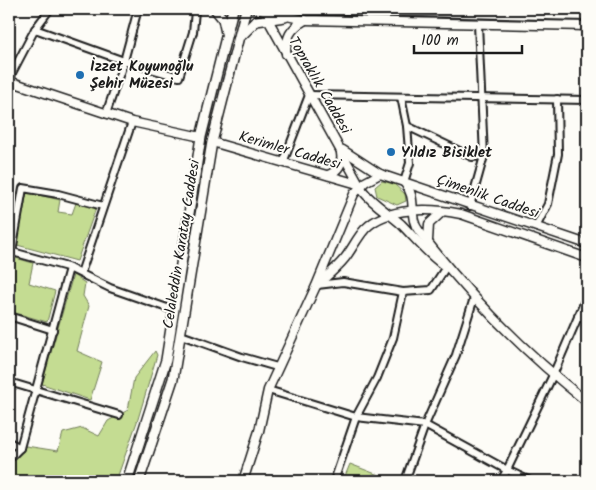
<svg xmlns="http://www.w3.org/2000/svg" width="596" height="490" font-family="Kalam,sans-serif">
<rect width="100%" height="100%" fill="#fdfcf7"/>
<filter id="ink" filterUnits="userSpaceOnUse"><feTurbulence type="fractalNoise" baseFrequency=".02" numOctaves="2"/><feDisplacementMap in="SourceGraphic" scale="10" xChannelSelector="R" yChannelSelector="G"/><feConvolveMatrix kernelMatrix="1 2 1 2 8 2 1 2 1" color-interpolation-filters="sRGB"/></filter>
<g filter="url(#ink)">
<g fill="#c4dc92" stroke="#707c57">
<polygon points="465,9 573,9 540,14 464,13"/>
<polygon points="382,181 394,184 405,194 406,201 397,205 377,196 375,187"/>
<polygon points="27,192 60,200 58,212 72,214 76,203 96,208 77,261 17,245"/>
<polygon points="9,256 33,263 29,283 55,291 47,322 9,311"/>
<polygon points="73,275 85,283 83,296 89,306 77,351 102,362 90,400 42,384"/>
<polygon points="155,351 157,355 138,419 116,481 9,481 9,463 26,446 58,451 63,433 82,428 99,436 108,421 128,410 134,378"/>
<polygon points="350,464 394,481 343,481"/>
</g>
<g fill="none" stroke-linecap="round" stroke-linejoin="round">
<g stroke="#1c1c1c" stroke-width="10">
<g id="minor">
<polyline points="35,29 124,61 179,77 193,32 195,11"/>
<polyline points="9,86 12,73 35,29 50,9"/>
<polyline points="401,97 407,126"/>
<polyline points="106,114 124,61 138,9"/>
<polyline points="283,163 309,95 587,100"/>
<polyline points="404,182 410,163 407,126 472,157 484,156"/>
<polyline points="470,206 484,156 478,24"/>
<polyline points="536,227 548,204 558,154 557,99"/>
<polyline points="9,251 67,267 110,288 173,310"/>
<polyline points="12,252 23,188 58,194 103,206"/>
<polyline points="81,273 132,122"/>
<polyline points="317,285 343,282 403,292 431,290 446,267"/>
<polyline points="578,316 587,319"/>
<polyline points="12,317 53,330"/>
<polyline points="181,335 242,357 277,367"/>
<polyline points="9,382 119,415"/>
<polyline points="268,390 356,417 425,425 507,470 501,481"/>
<polyline points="9,442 20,448"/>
<polyline points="9,459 20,448 69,268"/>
<polyline points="334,481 356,417 377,378 393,338 403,292"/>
<polyline points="405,481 425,425 456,355 474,298"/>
<polyline points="530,481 507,470 553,375 587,296"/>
</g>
</g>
<g stroke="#1c1c1c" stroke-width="11">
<g id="tertiary">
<polyline points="255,9 305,20 587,26"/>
<polyline points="300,9 587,16"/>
<path d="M266,16l97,175c11,14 26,22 38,33 15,15 27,31 45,43"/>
<path d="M286,54c0,-17 4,-25 19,-34"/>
<polyline points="9,81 132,122 201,137"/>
<polyline points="212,142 361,185"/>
<polyline points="343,150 380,174 587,244"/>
<path d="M328,175c10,-4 15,-11 13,-22"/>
<path d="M404,182c15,17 3,34 15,49 49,64 105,121 168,171"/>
<polyline points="428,241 429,224 442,212"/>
<path d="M317,285c10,-9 20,-17 28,-27 7,-9 12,-20 20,-29 22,-23 67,-21 96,-15l126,44"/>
<polyline points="243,481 259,431 268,390 316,286 354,194 365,182 380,174"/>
</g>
</g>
<g stroke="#1c1c1c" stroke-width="12">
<g id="secondary">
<polyline points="215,9 223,19 226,33"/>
<polyline points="242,35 256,21 285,17"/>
<polyline points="127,481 166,360 201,137 233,9"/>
<polyline points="139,481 173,379 212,142 246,9"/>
</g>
</g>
<use href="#minor" stroke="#fdfcf7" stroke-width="6"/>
<use href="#tertiary" stroke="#fdfcf7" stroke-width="8"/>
<use href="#secondary" stroke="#fdfcf7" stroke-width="9"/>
</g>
</g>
<g fill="#1f6fb2" stroke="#fdfcf7" stroke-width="2">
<circle cx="80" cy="75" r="5"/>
<circle cx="391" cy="152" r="5"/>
</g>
<g text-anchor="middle" stroke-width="4" stroke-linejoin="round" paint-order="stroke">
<g font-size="15" font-weight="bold" fill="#1c1c1c" stroke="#fdfcf7" text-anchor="start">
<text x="90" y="71">İzzet Koyunoğlu<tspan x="90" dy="17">Şehir Müzesi</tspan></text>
<text x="401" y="157">Yıldız Bisiklet</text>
</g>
<g font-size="15" fill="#1c1c1c" stroke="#fdfcf7">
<text transform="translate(320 85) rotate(60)" y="5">Topraklık Caddesi</text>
<text transform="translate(290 150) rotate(16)" y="5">Kerimler Caddesi</text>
<text transform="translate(488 196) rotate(19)" y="5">Çimenlik Caddesi</text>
<text transform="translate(181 244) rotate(-81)" y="5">Celaleddin Karatay Caddesi</text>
</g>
</g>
<rect width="596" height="490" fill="none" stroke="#fdfcf7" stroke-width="30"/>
<rect x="15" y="15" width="566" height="460" fill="none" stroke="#1c1c1c" stroke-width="2" filter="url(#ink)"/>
<path d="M414 45v8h108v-8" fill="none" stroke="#1c1c1c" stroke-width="2.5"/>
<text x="421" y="45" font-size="15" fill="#1c1c1c" stroke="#fdfcf7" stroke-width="4" paint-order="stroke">100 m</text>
</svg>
